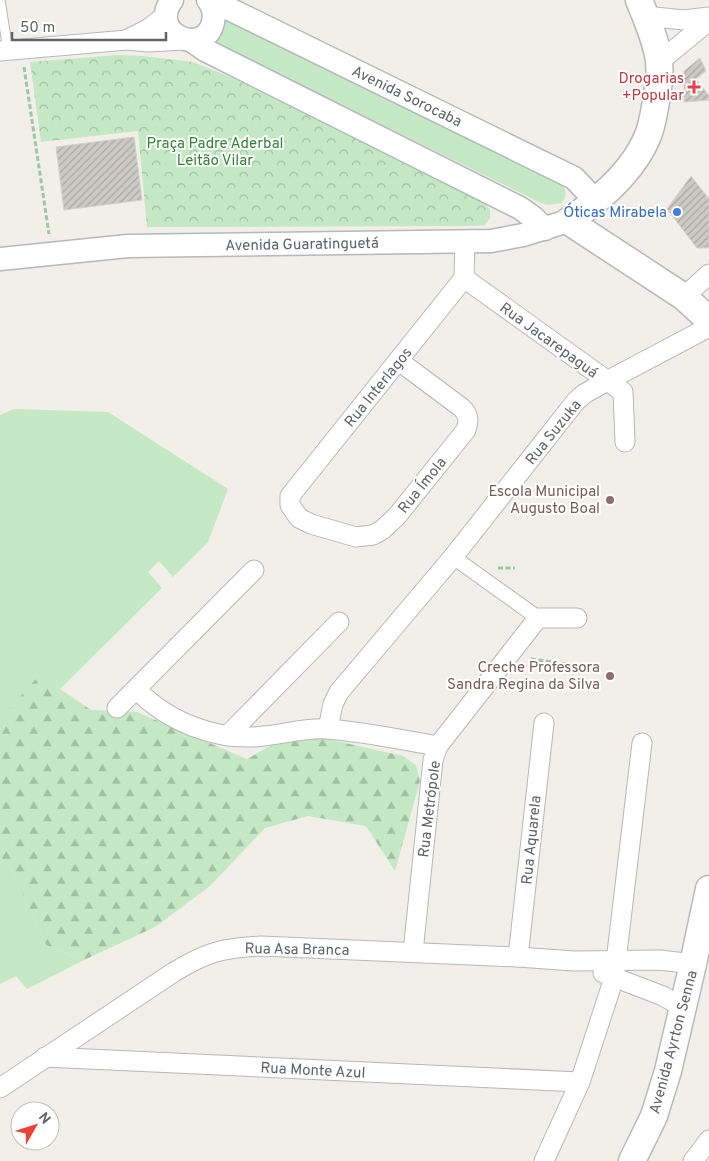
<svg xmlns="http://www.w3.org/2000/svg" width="709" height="1161" font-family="Overpass,sans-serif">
<defs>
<pattern id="forest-firs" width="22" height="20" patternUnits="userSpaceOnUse" patternTransform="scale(1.25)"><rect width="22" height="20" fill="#c5e8c5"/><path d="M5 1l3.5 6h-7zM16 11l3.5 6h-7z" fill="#a3c0a4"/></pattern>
<pattern id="park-crowns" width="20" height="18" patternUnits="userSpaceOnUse" patternTransform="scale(1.25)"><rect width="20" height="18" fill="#c5e8c5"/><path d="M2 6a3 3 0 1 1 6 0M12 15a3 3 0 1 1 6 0" fill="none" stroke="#a3c0a4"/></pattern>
<pattern id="building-hatch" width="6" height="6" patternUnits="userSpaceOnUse" patternTransform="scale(1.25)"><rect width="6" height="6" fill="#cccac5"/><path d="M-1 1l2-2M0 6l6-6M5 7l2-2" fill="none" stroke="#a9a8a4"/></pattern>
</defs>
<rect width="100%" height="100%" fill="#f1efe8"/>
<g fill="#c5e8c5">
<path d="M223,17l338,167c7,7 5,12 1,19l-14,2 -7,-2 -330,-162z"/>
<polygon points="14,409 108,412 228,489 208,542 173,577 159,561 148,572 162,588 60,689 42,673 0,719 0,415"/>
<polygon points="0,857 11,868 46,945 84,960 27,989 16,976 0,984"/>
</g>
<polygon fill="url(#forest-firs)" points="42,672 60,689 91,710 137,712 247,759 274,744 323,738 403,756 416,765 420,781 395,871 366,826 308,816 265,828 210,886 155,927 84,960 46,945 11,868 0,857 0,719"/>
<polygon fill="url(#park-crowns)" points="117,55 143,56 193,62 233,78 475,196 482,200 490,210 490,218 485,225 476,226 147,227 138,131 41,142 30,62"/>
<g fill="url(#building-hatch)" stroke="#d6d1c6">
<polygon points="700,58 706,71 696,79 709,96 709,100 684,102 684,71"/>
<polygon points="134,137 142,200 64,210 56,147"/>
<polygon points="691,176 709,199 709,248 697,248 667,209"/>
</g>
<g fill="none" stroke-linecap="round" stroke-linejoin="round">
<g stroke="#b5b8bc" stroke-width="11">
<polyline id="service" points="0,0 8,50"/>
</g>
<g stroke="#b5b8bc" stroke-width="16">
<polyline id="pedestrian" points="453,557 538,618"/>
</g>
<g stroke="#b5b8bc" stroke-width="21">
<g id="minor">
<polyline points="645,16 684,20 709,17"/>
<polyline points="128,39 148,29 166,15"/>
<polyline points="0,51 127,40 148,42 186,40"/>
<polyline points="659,62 709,21"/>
<polyline points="465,242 464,278 623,392 625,442"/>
<polyline points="684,297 709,274"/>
<path d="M399,361l63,47c7,7 7,13 4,22l-69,86 -15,14 -9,5 -17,2 -45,-13 -12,-6 -9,-13v-9l174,-218"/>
<path d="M136,689c32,33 82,53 128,47 22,-2 42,-9 64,-7 37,3 74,11 110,17"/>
<polyline points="117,708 254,570"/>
<polyline points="328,729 333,704 339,692 453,557 576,401 584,394 607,381 709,327"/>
<polyline points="227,736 339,622"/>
<polyline points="413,952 433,760 438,746 538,618 577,618"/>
<polyline points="518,957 544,723"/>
<polyline points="603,973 663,996 684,1008"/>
<polyline points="45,1057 580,1082"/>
<path d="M0,1088l174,-116c33,-20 48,-24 87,-26l257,11 56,4 86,-1 33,4"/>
<polyline points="544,1161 580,1082 614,978 642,743"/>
<polyline points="693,1161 709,1140"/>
</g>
</g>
<g stroke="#b5b8bc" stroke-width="25">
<g id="tertiary">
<path d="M172,0c-25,34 33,58 41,22 2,-8 0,-16 -5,-22"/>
<polyline points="211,0 574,178 596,201"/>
<polyline points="191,40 205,50 520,208 534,218 545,229"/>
<polyline points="0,259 128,246 491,241 523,235 568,221"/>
</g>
</g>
<g stroke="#b6babf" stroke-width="29">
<g id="secondary">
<path d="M639,0c8,20 17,40 20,61 1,11 0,24 -2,34 -2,13 -4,26 -8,38 -14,37 -49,67 -81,88l116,76 25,23"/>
<polyline points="632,1161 654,1116 668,1071 693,964 709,889"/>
</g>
</g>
<g stroke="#9cc7a9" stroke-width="3" stroke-dasharray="5 2.5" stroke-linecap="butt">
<polyline points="24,67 49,234"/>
<polyline points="498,568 515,568"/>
<polyline points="531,659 581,666"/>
</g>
<use href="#service" stroke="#fff" stroke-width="9"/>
<use href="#pedestrian" stroke="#fff" stroke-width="14"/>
<use href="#minor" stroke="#fff" stroke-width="19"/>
<use href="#tertiary" stroke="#fff" stroke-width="22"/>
<use href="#secondary" stroke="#fff" stroke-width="26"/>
</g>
<path fill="#e0444e" stroke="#fff" stroke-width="2" d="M691.5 79.5h5v5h5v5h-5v5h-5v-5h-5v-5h5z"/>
<circle fill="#3f7fe0" stroke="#fff" stroke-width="2" cx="677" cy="212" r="5"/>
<g fill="#8d6e63" stroke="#fff" stroke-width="2">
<circle cx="610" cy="500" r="5"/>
<circle cx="610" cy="676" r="5"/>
</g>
<g text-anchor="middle" stroke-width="4" stroke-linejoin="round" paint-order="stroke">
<g font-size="15" fill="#be3a42" stroke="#fff" text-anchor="end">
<text x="684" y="83">Drogarias<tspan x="684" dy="17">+Popular</tspan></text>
</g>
<g font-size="15" fill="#5f6368" stroke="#fff">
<text transform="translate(407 96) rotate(26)" y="5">Avenida Sorocaba</text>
<text transform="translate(302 244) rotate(-1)" y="5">Avenida Guaratinguetá</text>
<text transform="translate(549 340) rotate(36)" y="5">Rua Jacarepaguá</text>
<text transform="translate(378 387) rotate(-51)" y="5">Rua Interlagos</text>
<text transform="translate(553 432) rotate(-51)" y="5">Rua Suzuka</text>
<text transform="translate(422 485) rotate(-51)" y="5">Rua Ímola</text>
<text transform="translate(429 809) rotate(-83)" y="5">Rua Metrópole</text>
<text transform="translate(531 840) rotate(-84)" y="5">Rua Aquarela</text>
<text transform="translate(297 949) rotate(1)" y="5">Rua Asa Branca</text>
<text transform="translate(673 1042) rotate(-75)" y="5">Avenida Ayrton Senna</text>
<text transform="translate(313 1070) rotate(3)" y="5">Rua Monte Azul</text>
</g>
<g font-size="15" fill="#348238" stroke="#fff">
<text x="215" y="148">Praça Padre Aderbal<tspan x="215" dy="17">Leitão Vilar</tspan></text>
</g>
<g font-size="15" fill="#366cbe" stroke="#fff" text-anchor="end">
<text x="667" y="217">Óticas Mirabela</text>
</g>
<g font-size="15" fill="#785e54" stroke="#fff" text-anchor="end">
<text x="600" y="496">Escola Municipal<tspan x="600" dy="17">Augusto Boal</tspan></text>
<text x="600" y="672">Creche Professora<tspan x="600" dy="17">Sandra Regina da Silva</tspan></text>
</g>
</g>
<g transform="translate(35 1126) rotate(51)"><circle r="24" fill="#ffffff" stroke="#bfc1c3"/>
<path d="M0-4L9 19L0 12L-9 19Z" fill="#ea4335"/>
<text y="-8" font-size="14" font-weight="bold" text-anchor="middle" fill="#5f6368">N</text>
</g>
<path d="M12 32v8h154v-8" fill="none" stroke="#5f6368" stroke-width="2.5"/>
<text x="20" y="32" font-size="15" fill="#5f6368" stroke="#ffffff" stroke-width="4" paint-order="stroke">50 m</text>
</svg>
